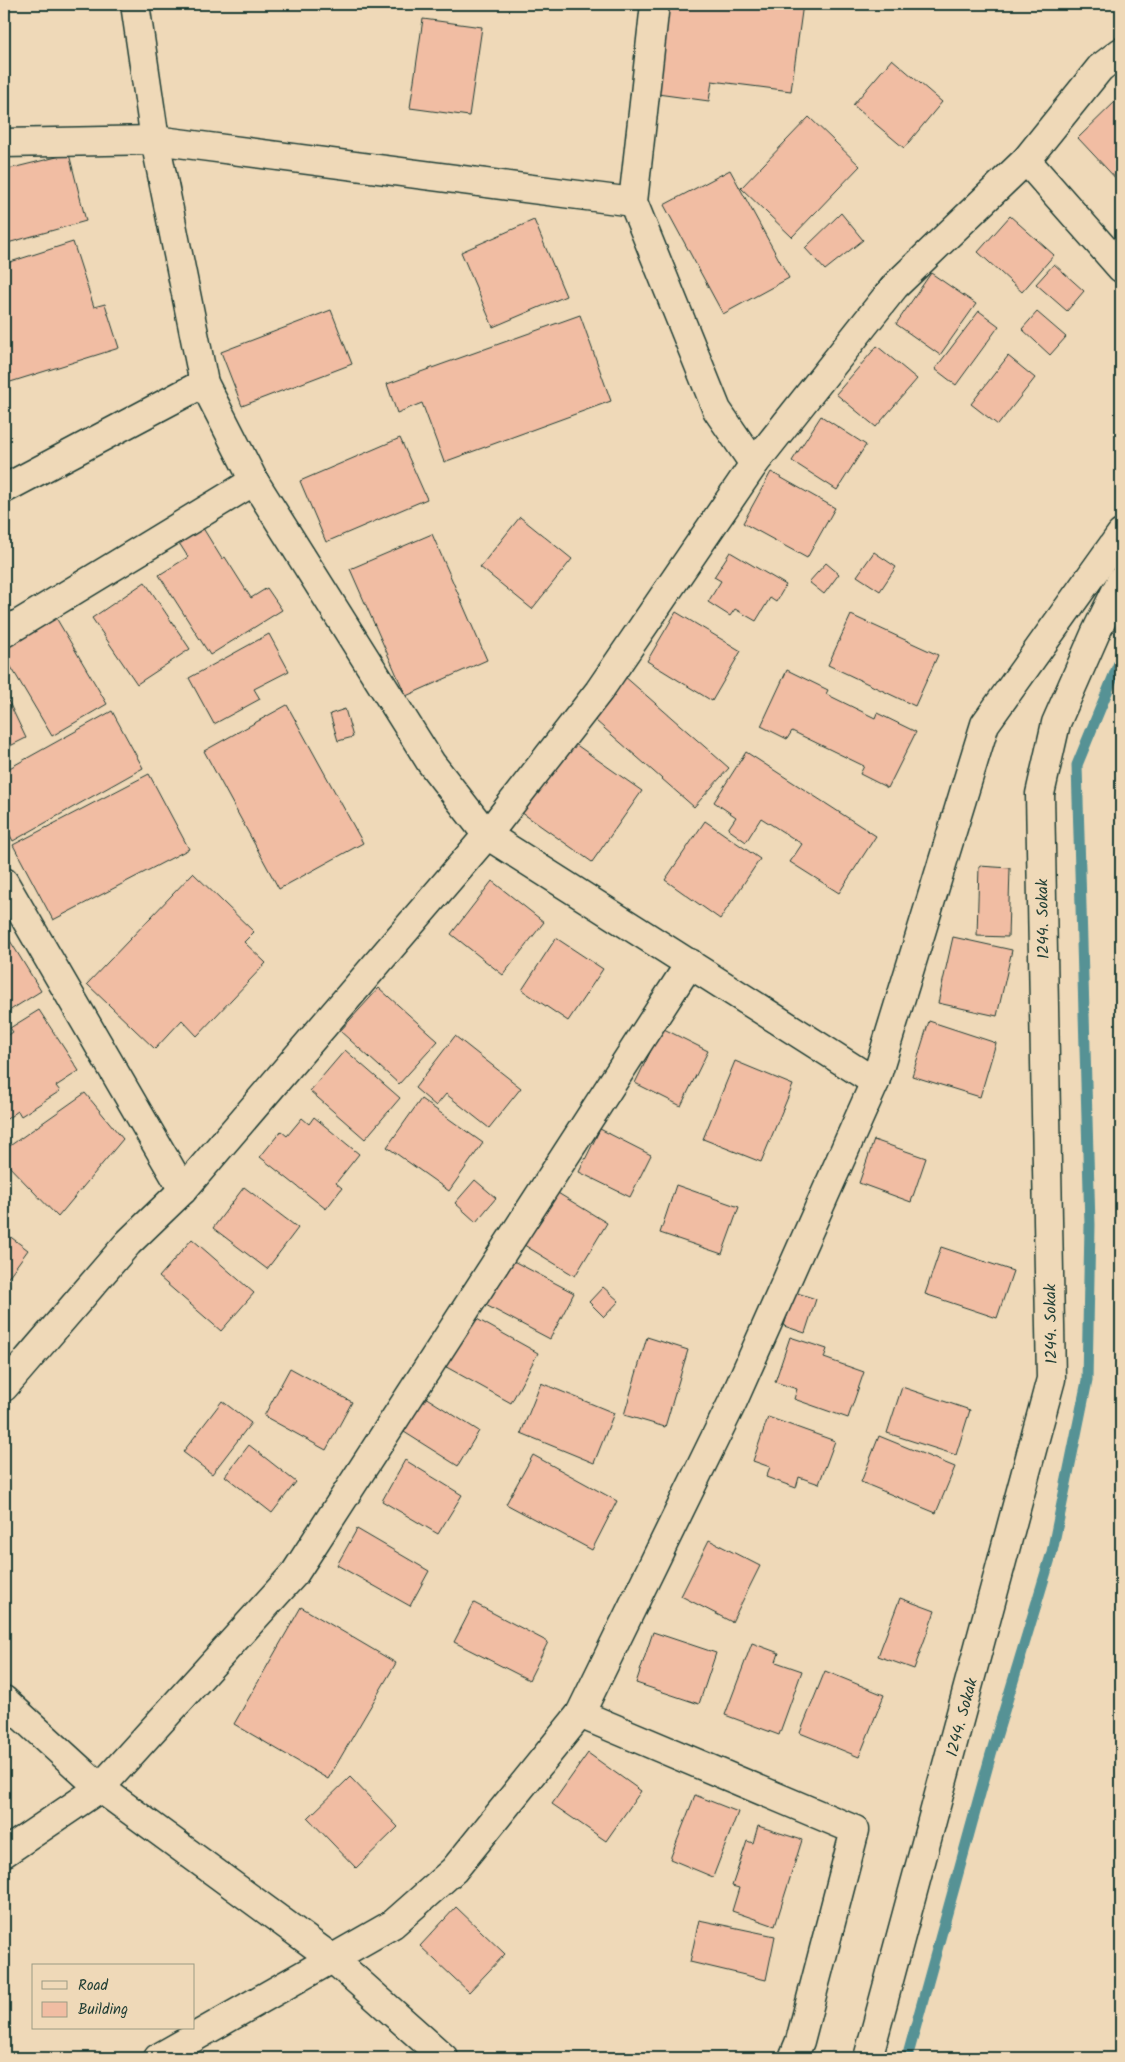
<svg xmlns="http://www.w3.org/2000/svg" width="1125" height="2062" font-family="Kalam,sans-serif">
<rect width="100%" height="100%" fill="#efd9b8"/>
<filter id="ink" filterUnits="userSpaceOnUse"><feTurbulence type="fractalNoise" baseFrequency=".02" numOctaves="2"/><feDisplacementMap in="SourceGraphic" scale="10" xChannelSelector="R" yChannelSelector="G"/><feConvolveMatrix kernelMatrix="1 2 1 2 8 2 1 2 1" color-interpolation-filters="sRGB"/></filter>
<g filter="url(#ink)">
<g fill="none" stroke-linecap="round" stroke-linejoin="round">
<polyline stroke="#569295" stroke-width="11" points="907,2058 991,1754 1052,1552 1087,1381 1090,1225 1077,765 1121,658"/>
</g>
<g fill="#f1bda3" stroke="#1f3d34">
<polygon points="662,4 803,4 791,91 712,81 709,101 650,93"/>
<polygon points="423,19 482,27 469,116 410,108"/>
<polygon points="892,59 942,102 904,148 853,105"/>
<polygon points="1121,96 1121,184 1078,138"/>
<polygon points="809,117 860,166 792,237 741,188"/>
<polygon points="69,154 86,221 4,244 4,170"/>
<polygon points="730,170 789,278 723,314 664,205"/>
<polygon points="841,213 863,240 825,270 805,248"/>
<polygon points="1010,216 1054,255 1022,292 978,252"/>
<polygon points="534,220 566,296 493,327 461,252"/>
<polygon points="73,242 94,307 105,304 119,348 4,384 4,264"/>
<polygon points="1054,264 1084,291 1067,311 1036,284"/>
<polygon points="931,273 976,304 940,355 896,324"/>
<polygon points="331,310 352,364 242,406 221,352"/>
<polygon points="979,311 999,326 956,385 935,369"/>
<polygon points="1037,312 1066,337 1050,355 1022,329"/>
<polygon points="580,315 611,401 444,462 422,403 397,413 387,384"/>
<polygon points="877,346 917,379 876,427 836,394"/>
<polygon points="1008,356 1035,378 998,425 971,404"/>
<polygon points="821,416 866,445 837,490 792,461"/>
<polygon points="400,438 427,499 326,542 300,481"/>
<polygon points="771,472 835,508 807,558 743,523"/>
<polygon points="520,517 572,559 532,609 480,567"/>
<polygon points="198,520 222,559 225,557 251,598 267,588 282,610 210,655 159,575 188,557 174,535"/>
<polygon points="432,534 487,660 406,696 350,569"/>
<polygon points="730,552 786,585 776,602 770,598 756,621 735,609 730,616 708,602 721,581 714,577"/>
<polygon points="874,552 896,567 880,591 857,576"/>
<polygon points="826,563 839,574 824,594 809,582"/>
<polygon points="145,582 190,649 137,684 92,618"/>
<polygon points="676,612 741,651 712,701 647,661"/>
<polygon points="851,615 938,655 915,706 828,665"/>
<polygon points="55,616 107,704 52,736 4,655 4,647"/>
<polygon points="269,634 289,671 254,689 260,699 214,724 189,678"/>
<polygon points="787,670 828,690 826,694 875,718 877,713 916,732 888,788 860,774 864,766 792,731 787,739 761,726"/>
<polygon points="623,675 729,768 694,807 588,714"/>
<polygon points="4,692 26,738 4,749"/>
<polygon points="287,705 363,843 279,889 204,751"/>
<polygon points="345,709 353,737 338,741 330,714"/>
<polygon points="112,711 143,768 13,841 4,824 4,771"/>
<polygon points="568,739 642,791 592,862 518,810"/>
<polygon points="746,752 876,836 839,893 790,862 802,844 761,818 746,842 728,829 736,817 714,802"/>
<polygon points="149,774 189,849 53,920 13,845"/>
<polygon points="705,821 760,859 720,919 665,880"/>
<polygon points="979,866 1010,868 1008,937 977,936"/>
<polygon points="193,873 254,932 244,942 266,963 197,1036 182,1020 155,1049 87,984"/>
<polygon points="492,881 544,922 503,975 451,934"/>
<polygon points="4,931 41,991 4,1014"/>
<polygon points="953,937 1012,950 997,1016 938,1003"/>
<polygon points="556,938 603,969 568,1021 522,990"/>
<polygon points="379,988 438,1041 399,1084 340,1031"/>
<polygon points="39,1010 79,1071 56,1086 60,1091 21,1116 18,1111 4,1121 4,1038 13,1032 10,1028"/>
<polygon points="929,1021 996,1043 980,1097 912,1076"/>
<polygon points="662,1028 708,1051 681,1106 635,1083"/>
<polygon points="455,1036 521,1088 489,1128 446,1094 436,1106 415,1088"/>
<polygon points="345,1050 400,1098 365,1139 310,1091"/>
<polygon points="735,1061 793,1085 761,1162 703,1139"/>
<polygon points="85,1093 123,1139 58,1217 4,1161 4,1150"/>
<polygon points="421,1099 483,1143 449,1191 387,1147"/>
<polygon points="314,1117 359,1154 336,1183 342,1188 326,1209 260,1157 281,1131 287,1136 302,1118 309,1124"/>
<polygon points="600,1129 651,1155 630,1197 579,1172"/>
<polygon points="874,1140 926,1158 911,1202 859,1183"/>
<polygon points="475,1180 496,1198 476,1222 455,1203"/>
<polygon points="676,1185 739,1207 722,1254 660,1233"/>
<polygon points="244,1187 298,1228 267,1269 213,1228"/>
<polygon points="548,1187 607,1223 575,1276 516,1240"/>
<polygon points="4,1232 28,1250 4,1283"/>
<polygon points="192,1239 254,1293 221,1331 159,1277"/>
<polygon points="941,1247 1013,1271 997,1318 925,1294"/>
<polygon points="504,1256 574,1293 550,1339 480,1302"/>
<polygon points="603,1287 619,1301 604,1317 589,1302"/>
<polygon points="794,1292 816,1299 805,1333 784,1326"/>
<polygon points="468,1314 538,1353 511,1403 441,1364"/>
<polygon points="647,1337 688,1350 665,1427 624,1415"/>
<polygon points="790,1337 827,1349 824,1358 864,1372 848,1418 794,1399 797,1389 775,1382"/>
<polygon points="290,1368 352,1402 326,1450 264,1416"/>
<polygon points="541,1383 614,1413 594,1463 521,1433"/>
<polygon points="902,1387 970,1410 956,1455 887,1433"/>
<polygon points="425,1397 479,1431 458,1466 404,1432"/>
<polygon points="222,1401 251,1423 212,1474 183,1452"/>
<polygon points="768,1417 835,1441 819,1484 799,1477 796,1488 766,1477 770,1467 753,1461"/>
<polygon points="879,1436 955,1467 936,1513 861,1482"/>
<polygon points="249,1445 296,1482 272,1513 225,1476"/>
<polygon points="533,1455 617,1501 592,1550 506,1504"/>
<polygon points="405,1460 462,1495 438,1534 382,1501"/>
<polygon points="357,1529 429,1571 410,1606 337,1565"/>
<polygon points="709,1540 760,1566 732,1622 681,1596"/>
<polygon points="900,1598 935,1611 914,1669 878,1656"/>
<polygon points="474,1603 548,1642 529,1680 454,1642"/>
<polygon points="301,1607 396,1663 328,1779 234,1724"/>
<polygon points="653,1632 716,1653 699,1704 636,1683"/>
<polygon points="752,1643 779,1653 776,1662 802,1671 779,1735 725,1715"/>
<polygon points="825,1671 884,1695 859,1757 800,1733"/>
<polygon points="588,1753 641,1791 606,1841 552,1804"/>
<polygon points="350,1777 398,1827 356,1868 308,1818"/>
<polygon points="695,1795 738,1812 713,1877 670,1859"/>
<polygon points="758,1826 802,1840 775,1926 732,1911 739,1888 732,1886 747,1841 753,1843"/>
<polygon points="456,1907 505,1954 469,1992 420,1946"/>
<polygon points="699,1920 775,1936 766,1980 690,1962"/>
</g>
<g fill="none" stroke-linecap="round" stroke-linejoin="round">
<g stroke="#1f3d34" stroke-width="31">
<g id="minor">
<polyline points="135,4 155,140 204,383 254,481 431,763 487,835 875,1082"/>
<polyline points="655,4 633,202 717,410 754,464"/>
<polyline points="4,143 155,140 633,202"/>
<polyline points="1026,160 1121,268"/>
<polyline points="4,489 204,383"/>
<polyline points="4,633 254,481"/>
<polyline points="4,882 183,1190"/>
<polyline points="4,1387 128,1243 183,1190 487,835 599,691 754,464 895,286 1026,160 1100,68 1121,52"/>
<polyline points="4,1700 100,1788 333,1959 444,2058"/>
<polyline points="580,1714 855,1830 800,2041 793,2058"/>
<polyline points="4,1853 100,1788 295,1573 690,963"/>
<polyline points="158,2058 393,1924 454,1870 580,1714 733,1401 875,1082 985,724 1121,534"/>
<polyline points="868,2058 1051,1379 1040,794 1056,723 1096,632 1121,581"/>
</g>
</g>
<use href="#minor" stroke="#efd9b8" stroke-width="28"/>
</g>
</g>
<g text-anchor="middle" stroke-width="4.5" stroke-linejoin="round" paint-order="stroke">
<g font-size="16" fill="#1f3d34" stroke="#efd9b8">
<text transform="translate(1042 919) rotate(-91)" y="6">1244. Sokak</text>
<text transform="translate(1050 1324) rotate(-91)" y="6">1244. Sokak</text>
<text transform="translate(961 1717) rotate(-75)" y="6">1244. Sokak</text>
</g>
</g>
<rect width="1125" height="2062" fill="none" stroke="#efd9b8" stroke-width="20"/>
<rect x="10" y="10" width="1105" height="2042" fill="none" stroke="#1f3d34" stroke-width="2" filter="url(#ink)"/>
<rect x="32" y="1964" width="162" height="65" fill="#efd9b8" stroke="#9c9b83"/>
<rect x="42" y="1981" width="25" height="8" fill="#efd9b8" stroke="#9c9b83"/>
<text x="78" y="1990" font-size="15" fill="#1f3d34">Road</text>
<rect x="42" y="2002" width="25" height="15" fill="#f1bda3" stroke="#9c9b83"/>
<text x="78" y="2014" font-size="15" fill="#1f3d34">Building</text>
</svg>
